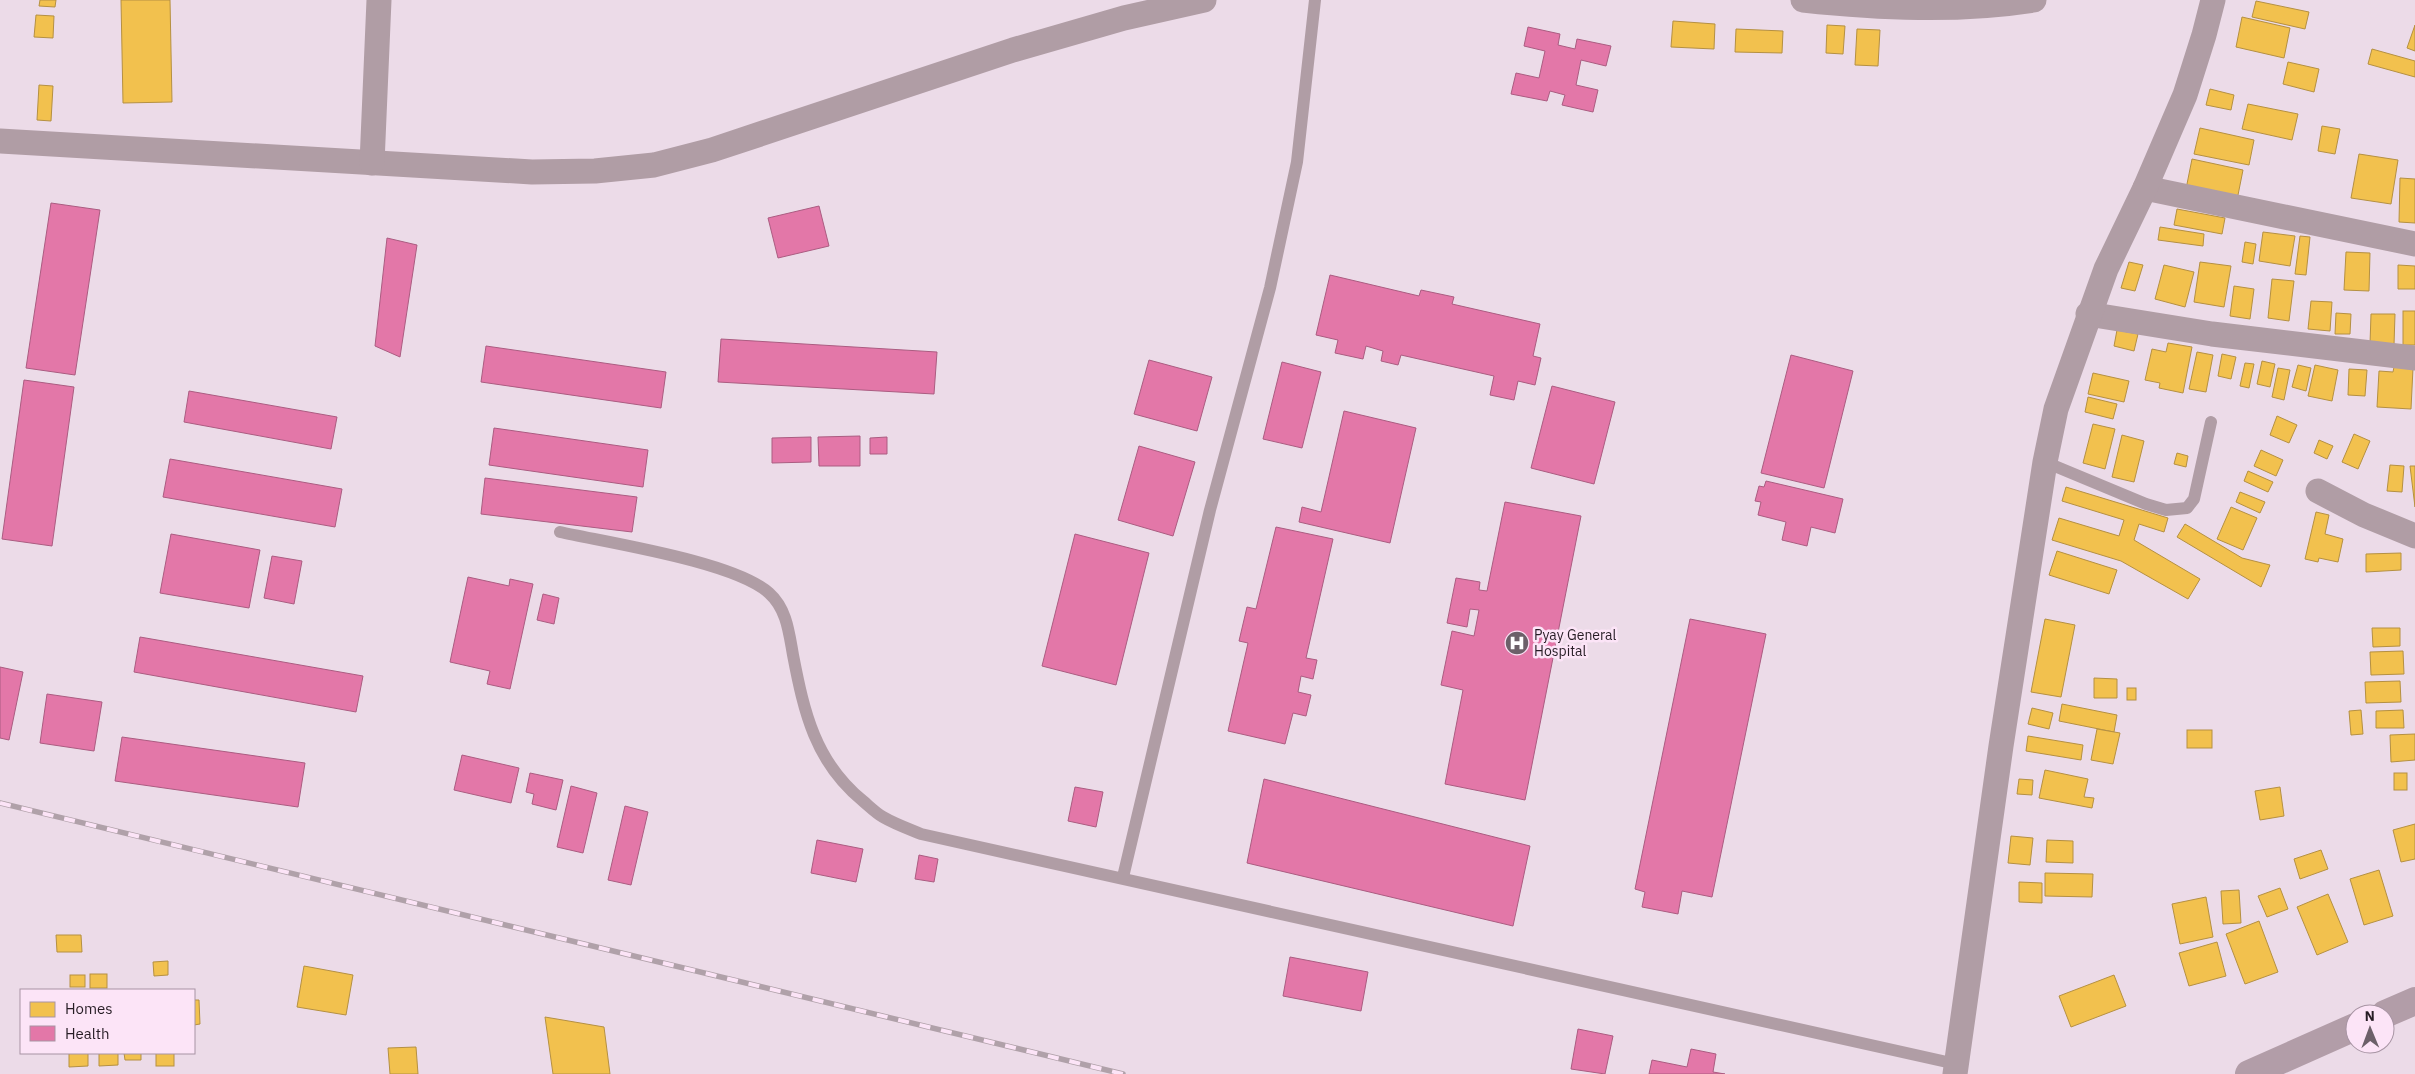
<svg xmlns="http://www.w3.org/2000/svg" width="2415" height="1074" font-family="'IBM Plex Sans',sans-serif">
<rect width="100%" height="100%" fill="#ecdbe8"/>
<g fill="#f2c14e" stroke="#b59042">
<polygon points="40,0 56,0 55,7 39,6"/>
<polygon points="121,0 170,0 172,102 123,103"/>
<polygon points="2256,1 2309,12 2305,29 2252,17"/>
<polygon points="36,15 54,16 53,38 34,37"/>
<polygon points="2242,17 2290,28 2284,58 2236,47"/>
<polygon points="1673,21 1715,24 1714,49 1671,47"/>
<polygon points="1827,25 1845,26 1843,54 1826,53"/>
<polygon points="2415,25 2415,51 2407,48"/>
<polygon points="1736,29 1783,31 1782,53 1735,52"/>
<polygon points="1857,29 1880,30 1878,66 1855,65"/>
<polygon points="2372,49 2415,61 2415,77 2368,64"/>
<polygon points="2288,62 2319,69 2314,92 2283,84"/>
<polygon points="39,85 53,86 51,121 37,120"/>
<polygon points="2210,89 2234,95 2231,110 2206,105"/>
<polygon points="2248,104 2298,114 2292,140 2242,129"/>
<polygon points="2322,126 2340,129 2335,154 2318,151"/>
<polygon points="2200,128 2254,140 2249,165 2194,154"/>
<polygon points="2359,154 2398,160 2391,204 2351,198"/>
<polygon points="2192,159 2243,170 2236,205 2185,194"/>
<polygon points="2400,178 2415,179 2415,223 2399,222"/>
<polygon points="2177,209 2225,218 2222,234 2174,225"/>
<polygon points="2160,227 2204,234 2203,246 2158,240"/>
<polygon points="2263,232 2295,236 2290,266 2259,261"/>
<polygon points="2300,236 2310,237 2306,275 2295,274"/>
<polygon points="2245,242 2256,244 2253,264 2242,262"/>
<polygon points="2346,252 2370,253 2369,291 2344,290"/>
<polygon points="2129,262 2143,265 2135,291 2121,288"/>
<polygon points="2200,262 2231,266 2224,307 2194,302"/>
<polygon points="2164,265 2194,272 2185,307 2155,299"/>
<polygon points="2398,265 2415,266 2415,289 2398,289"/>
<polygon points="2272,279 2294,281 2289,321 2268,318"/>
<polygon points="2234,286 2254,289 2250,319 2230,316"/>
<polygon points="2311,301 2332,302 2330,331 2308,329"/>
<rect x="2403" y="311" width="12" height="34"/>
<polygon points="2336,313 2351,314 2350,334 2335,334"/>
<polygon points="2371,314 2395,314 2394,345 2370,344"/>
<polygon points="2117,330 2138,334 2134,351 2114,346"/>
<polygon points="2168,343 2192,347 2183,393 2159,388 2160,383 2145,380 2152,349 2166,352"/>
<polygon points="2197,352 2213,355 2206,392 2189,389"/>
<polygon points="2222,354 2236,357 2231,379 2218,376"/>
<polygon points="2262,361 2275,364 2270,387 2257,384"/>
<polygon points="2245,363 2254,364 2249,388 2240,386"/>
<polygon points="2298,365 2311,368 2306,391 2292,387"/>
<polygon points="2315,365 2338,370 2332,401 2308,396"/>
<polygon points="2394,367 2413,368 2411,409 2377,407 2379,371 2393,372"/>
<polygon points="2278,368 2290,370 2284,400 2272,397"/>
<polygon points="2349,369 2367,370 2365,396 2348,395"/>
<polygon points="2093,373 2129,381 2124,402 2088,394"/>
<polygon points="2088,397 2117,404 2113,419 2085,412"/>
<polygon points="2277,416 2297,425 2289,443 2270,435"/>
<polygon points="2093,424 2115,429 2105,469 2083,463"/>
<polygon points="2354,434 2370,441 2358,469 2342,462"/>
<polygon points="2122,435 2144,441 2134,482 2112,477"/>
<polygon points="2319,440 2333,446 2327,459 2314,453"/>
<polygon points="2261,450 2283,460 2276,476 2254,466"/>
<polygon points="2177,453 2188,456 2186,467 2174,464"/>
<polygon points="2390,465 2404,466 2402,492 2387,491"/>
<polygon points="2410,466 2415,466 2415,507"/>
<polygon points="2248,471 2273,482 2268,492 2244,481"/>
<polygon points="2066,487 2168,518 2164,532 2139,524 2134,540 2200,579 2188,599 2121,561 2052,540 2059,518 2119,536 2124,520 2062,501"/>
<polygon points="2240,492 2265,502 2260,513 2236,502"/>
<polygon points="2231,507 2257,518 2243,550 2217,539"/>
<polygon points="2316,512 2329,515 2325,534 2343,539 2338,562 2319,558 2318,562 2305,559"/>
<polygon points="2185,524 2242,558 2270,565 2261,587 2177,537"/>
<polygon points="2057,551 2117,570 2109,594 2049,575"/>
<polygon points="2401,553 2401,570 2366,572 2366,554"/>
<polygon points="2045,619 2075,625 2061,697 2031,692"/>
<polygon points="2372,628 2400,628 2400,646 2373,647"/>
<polygon points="2403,651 2404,674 2371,675 2370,652"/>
<polygon points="2094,678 2117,679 2117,698 2094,698"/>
<polygon points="2400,681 2401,702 2366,703 2365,682"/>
<rect x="2127" y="688" width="9" height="12"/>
<polygon points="2062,704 2117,715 2114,732 2059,721"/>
<polygon points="2032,708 2053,713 2049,729 2028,724"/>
<polygon points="2361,710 2363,734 2351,735 2349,711"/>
<polygon points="2403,710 2404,728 2376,728 2376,711"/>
<polygon points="2097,729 2120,733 2113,764 2091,760"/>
<rect x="2187" y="730" width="25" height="18"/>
<polygon points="2415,734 2415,760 2391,762 2390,735"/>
<polygon points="2028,736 2083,745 2081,760 2026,751"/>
<polygon points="2045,770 2088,779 2084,797 2094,798 2092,808 2039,798"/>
<rect x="2394" y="773" width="13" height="17"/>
<polygon points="2019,779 2033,780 2032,795 2017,794"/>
<polygon points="2280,787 2284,816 2260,820 2255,791"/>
<polygon points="2415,824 2415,859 2401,862 2393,830"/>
<polygon points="2011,836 2033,838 2030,865 2008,863"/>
<polygon points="2047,840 2073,841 2073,863 2046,862"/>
<polygon points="2321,850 2328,869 2300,879 2294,859"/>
<polygon points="2379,870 2393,916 2364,925 2350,879"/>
<polygon points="2045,873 2093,874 2092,897 2045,896"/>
<polygon points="2019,882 2042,883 2042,903 2019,902"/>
<polygon points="2280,888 2288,909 2267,917 2258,896"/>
<polygon points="2239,890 2241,923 2223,924 2221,891"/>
<polygon points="2328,894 2348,942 2317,955 2297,907"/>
<polygon points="2206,897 2213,937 2180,944 2172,904"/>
<polygon points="2259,921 2278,972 2245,984 2226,934"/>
<polygon points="56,935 81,935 82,952 57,952"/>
<polygon points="2217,942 2226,976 2189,986 2179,953"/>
<polygon points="168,961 168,975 154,976 153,962"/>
<polygon points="304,966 353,975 346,1015 297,1007"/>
<rect x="90" y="974" width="17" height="14"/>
<rect x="70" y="975" width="15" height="12"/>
<polygon points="2114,975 2126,1006 2071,1027 2059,996"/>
<polygon points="194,1000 199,1000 200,1024 194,1025"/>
<polygon points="545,1017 604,1027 610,1074 553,1074"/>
<polygon points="416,1047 418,1074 390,1074 388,1048"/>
<polygon points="69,1053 88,1053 88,1066 69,1067"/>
<polygon points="99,1053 118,1053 118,1065 99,1066"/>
<polygon points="124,1053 141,1053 141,1060 125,1060"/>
<rect x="156" y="1053" width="18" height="13"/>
</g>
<g fill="#e377a8" stroke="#ab5c81">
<polygon points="1528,27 1560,34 1558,45 1575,49 1577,39 1611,46 1606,66 1581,60 1576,85 1598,90 1593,112 1562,105 1565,95 1550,91 1547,101 1511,94 1516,73 1539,78 1545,51 1524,46"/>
<polygon points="51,203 100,210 75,375 26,368"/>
<polygon points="819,206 829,246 778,258 768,218"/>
<polygon points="387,238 417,245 400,357 375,346"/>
<polygon points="1330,275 1419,296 1421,290 1454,297 1452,304 1540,324 1533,356 1541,358 1535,385 1518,381 1514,400 1490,395 1494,376 1401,355 1398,365 1381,361 1383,351 1366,346 1363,359 1335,353 1338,340 1316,335"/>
<polygon points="721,339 937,352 934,394 718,382"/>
<polygon points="486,346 666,372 661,408 481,382"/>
<polygon points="1791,355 1853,371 1824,488 1761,473"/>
<polygon points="1149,360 1212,377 1197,431 1134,414"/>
<polygon points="1282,362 1321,372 1302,448 1263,439"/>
<polygon points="24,380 74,387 52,546 2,539"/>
<polygon points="1552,386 1615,402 1594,484 1531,468"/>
<polygon points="189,391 337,417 331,449 184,422"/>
<polygon points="1344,411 1416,428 1390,543 1299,522 1302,507 1321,512"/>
<polygon points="494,428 648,450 643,487 489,465"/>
<polygon points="860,436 860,466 819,466 818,437"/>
<polygon points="811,437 811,462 772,463 772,438"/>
<polygon points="887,437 887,454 870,454 870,438"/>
<polygon points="1139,446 1195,462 1173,536 1118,520"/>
<polygon points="170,459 342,489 335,527 163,497"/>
<polygon points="485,478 637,497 632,532 481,514"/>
<polygon points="1766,481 1843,499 1835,533 1811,527 1807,546 1782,540 1786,522 1758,515 1761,502 1755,501 1759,486 1764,487"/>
<polygon points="1505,502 1581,516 1525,800 1445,784 1463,690 1441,685 1452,631 1474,636 1479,610 1470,609 1467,627 1447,623 1456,578 1480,582 1479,590 1487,591"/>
<polygon points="1276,527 1333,539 1306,658 1317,660 1313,679 1301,676 1298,692 1311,695 1306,716 1293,713 1285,744 1228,731 1248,643 1239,641 1247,607 1256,609"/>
<polygon points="171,534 260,550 249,608 160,593"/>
<polygon points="1075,534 1149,553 1116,685 1042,666"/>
<polygon points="272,556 302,561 294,604 264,598"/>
<polygon points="468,577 509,586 510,579 533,584 510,689 487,684 490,671 450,662"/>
<polygon points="543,594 559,598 554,624 537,620"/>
<polygon points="1690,619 1766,634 1712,897 1682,891 1678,914 1642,907 1645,892 1635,889"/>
<polygon points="140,637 363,676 356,712 134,672"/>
<polygon points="0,667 23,672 9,740 0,738"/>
<polygon points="47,694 102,702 94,751 40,743"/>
<polygon points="122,737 305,763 298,807 115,781"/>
<polygon points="462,755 519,768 511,803 454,790"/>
<polygon points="530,773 563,780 556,810 532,804 534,794 526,792"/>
<polygon points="1264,779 1530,846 1513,926 1247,863"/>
<polygon points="571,786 597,793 583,853 557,847"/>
<polygon points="1075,787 1103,792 1096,827 1068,821"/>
<polygon points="625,806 648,812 631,885 608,880"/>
<polygon points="817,840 863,849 856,882 811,873"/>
<polygon points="919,855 938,859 934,882 915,879"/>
<polygon points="1290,957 1368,972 1361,1011 1283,996"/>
<polygon points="1578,1029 1613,1036 1605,1074 1571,1069"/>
<polygon points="1691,1049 1716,1054 1713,1072 1725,1074 1649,1074 1652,1060 1687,1067"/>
</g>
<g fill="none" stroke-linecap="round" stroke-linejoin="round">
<g stroke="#b09da5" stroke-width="12">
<polyline points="2045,462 2146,504 2166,510 2187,508 2194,499 2211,422"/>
<path d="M560,532c50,11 175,30 209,61 18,16 20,40 24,62 11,57 22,107 70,146 6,5 13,12 20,16 12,7 26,12 38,17l1035,230"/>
<polyline points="1123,877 1210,510 1270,288 1297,162 1315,0"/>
</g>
<g stroke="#b09da5" stroke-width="25">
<path d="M1803,0c76,8 155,12 231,0"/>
<polyline points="0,141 532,172 595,171 654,165 712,150 1013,50 1124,18 1204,0"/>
<polyline points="372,163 379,0"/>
<polyline points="2145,188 2415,244"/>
<polyline points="2088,314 2212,334 2415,358"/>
<polyline points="2318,491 2364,515 2415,536"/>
<polyline points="1955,1074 2001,746 2045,462 2056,409 2106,269 2145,188 2185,95 2204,35 2213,0"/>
</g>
<g stroke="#b29da8" stroke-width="28">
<polyline points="2385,1014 2415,1001"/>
<polyline points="2249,1074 2355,1027"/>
</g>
<g stroke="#b0a1a9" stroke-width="5.5">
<polyline id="rail" points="0,803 1123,1074"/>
</g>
<use href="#rail" stroke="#fce4f7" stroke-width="4" stroke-dasharray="11" stroke-linecap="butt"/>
</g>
<defs>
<g id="hospital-disc" transform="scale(1.25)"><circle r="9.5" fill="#6c6069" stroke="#fce4f7"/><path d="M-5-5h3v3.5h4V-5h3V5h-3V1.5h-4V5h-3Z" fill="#fff"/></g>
</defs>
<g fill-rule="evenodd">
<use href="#hospital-disc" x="1517" y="643"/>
</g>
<g text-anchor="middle" stroke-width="5" stroke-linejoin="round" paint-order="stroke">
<g font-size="14" fill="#271d25" stroke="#fce4f7" text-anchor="start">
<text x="1534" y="640">Pyay General<tspan x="1534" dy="16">Hospital</tspan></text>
</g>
</g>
<rect x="20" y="989" width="175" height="65" fill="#fce4f7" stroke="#a794a3"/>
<rect x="30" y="1002" width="25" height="15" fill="#f2c14e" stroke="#a794a3"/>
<text x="65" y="1014" font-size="15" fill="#271d25">Homes</text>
<rect x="30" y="1026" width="25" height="15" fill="#e377a8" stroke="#a794a3"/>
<text x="65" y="1039" font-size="15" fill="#271d25">Health</text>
<g transform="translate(2370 1029) rotate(359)"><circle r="24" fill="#fce4f7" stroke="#a794a3"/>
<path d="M0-4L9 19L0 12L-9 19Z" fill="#6c6069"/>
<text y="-8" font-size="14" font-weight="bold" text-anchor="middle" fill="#271d25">N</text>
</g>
</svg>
